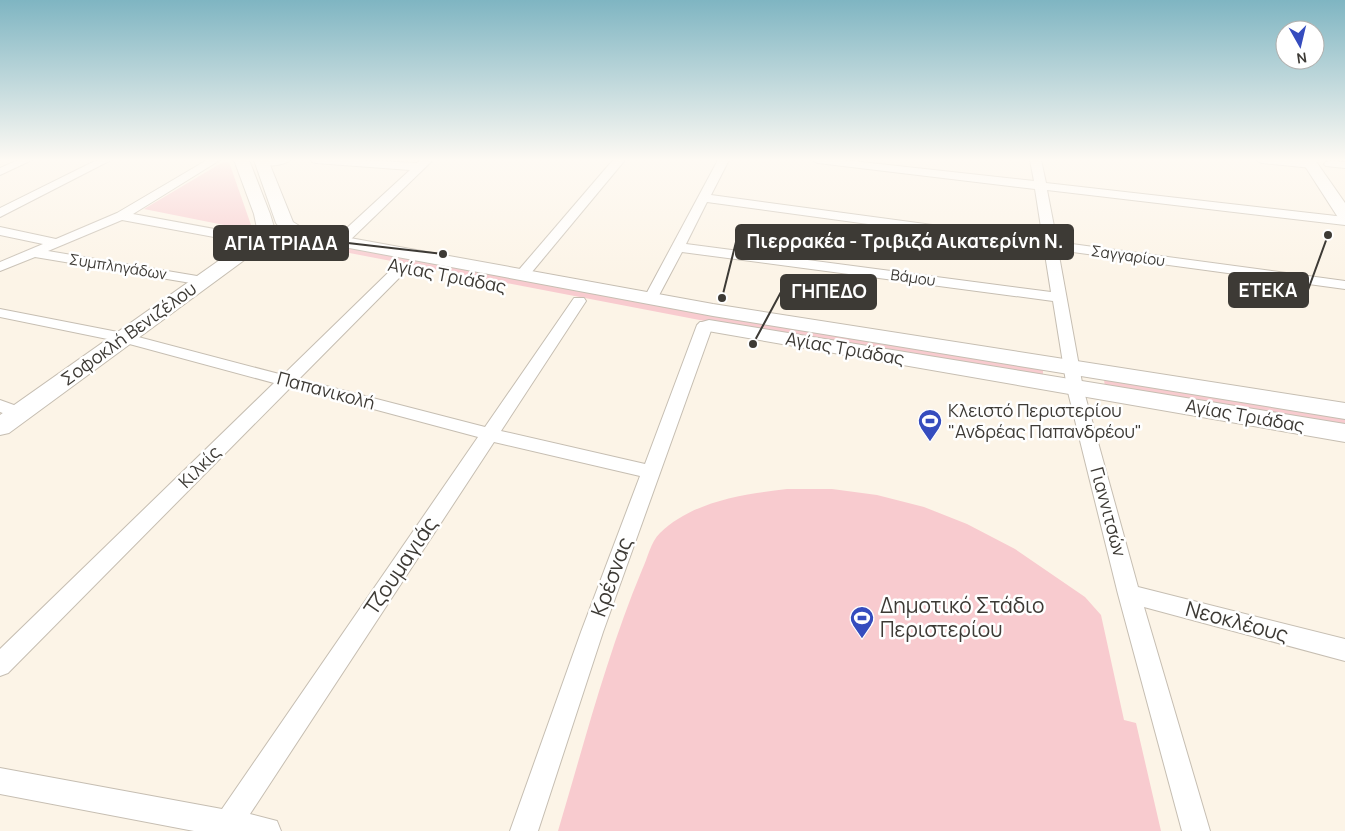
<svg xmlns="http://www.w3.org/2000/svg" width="1345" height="831" font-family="Manrope,sans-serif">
<rect width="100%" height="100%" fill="#fcf4e7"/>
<g fill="#f8cbcf">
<polygon points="223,162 229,162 251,225 244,229 144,209"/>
<polygon points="297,238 712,316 1043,370 1043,377 710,322 292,242"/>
<polygon points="1104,380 1345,419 1345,427 1105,387"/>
<path d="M787,489h45l45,6 47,12 43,17 48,25 70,48 16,18 23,105 12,3 25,108h-603c26,-87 49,-177 84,-261 5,-10 9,-29 18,-37 33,-32 84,-39 127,-44z"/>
</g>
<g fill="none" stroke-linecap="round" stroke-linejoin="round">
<g stroke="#c6beb2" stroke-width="2">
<g id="street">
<polygon points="18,160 32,160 0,175 0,168"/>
<polygon points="97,160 111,160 0,217 0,208"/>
<polygon points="207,160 220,160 133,214 258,237 265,241 263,244 258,245 122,220 48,251 203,277 208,278 210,281 208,284 203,285 35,257 0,271 0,262 43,244 0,235 0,227 56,239 117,213"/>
<path d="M258,160h32c-7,6 -27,8 -34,2z"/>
<polygon points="311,160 359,160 417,163 421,160 433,160 346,244 341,245 334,241 336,238 410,170 316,163 312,162"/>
<polygon points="613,160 625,160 527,278 517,278 515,275 517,272"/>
<path d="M718,160h11l-18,35 332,45 -8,-51 -217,-26 -6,-3h31l191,21 -4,-21h11l5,23 299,34v8l-298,-35 10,52 288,39v8l-287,-39 25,138 55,199 207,52v22l-201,-54 66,224h-28l-64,-237 -51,-206 -14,-87 -371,-49 -26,49h-10l-2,-3zM707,202l337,46 7,44 -365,-48z"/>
<path d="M1256,160c13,-1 53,-3 62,5l-6,3 -50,-5z"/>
<polygon points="1330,161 1345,162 1345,168 1326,166 1324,164 1326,162"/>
<polygon points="401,264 408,268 406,271 299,379 485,427 574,298 584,298 586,301 501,431 645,464 697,325 700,322 710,322 713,325 603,632 538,831 510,831 581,632 640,476 494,442 250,814 277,821 281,831 194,831 0,794 0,768 222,809 478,437 291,387 8,673 0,676 0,649 274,383 122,342 0,317 0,309 123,333 283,375 396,265"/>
<polygon points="0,400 25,409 28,413 25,417 19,419 0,412"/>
</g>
</g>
<g stroke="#c6beb2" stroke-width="2">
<g id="secondary">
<polygon points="234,160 249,160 270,214 274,227 280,232 273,238 324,248 327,252 324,256 318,257 262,247 9,433 0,435 0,415 258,233 254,214"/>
<polygon points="254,160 268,160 293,222 306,230 713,304 1345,403 1345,419 713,316 301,239 284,233 276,223"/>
<polygon points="1301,160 1315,160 1345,203 1345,220 1339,219"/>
<polygon points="709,320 1345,424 1345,442 702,330 699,326 702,322"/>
</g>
</g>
<use href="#street" fill="#fff" fill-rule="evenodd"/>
<use href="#secondary" fill="#fff" fill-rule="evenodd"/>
</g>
<linearGradient id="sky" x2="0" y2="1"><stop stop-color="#7fb5c2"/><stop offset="0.58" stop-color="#fefaf4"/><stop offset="1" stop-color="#fefaf4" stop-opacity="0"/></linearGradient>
<rect width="1345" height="276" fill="url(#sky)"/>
<defs>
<g id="stadium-pin" transform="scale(1.25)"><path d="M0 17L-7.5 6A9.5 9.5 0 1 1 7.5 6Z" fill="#354cbe" stroke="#fff"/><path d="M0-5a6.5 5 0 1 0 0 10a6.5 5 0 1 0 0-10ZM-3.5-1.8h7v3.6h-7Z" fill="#fff"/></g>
</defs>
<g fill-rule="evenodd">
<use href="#stadium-pin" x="930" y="421"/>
<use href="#stadium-pin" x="862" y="618"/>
</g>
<g text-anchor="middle" stroke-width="5" stroke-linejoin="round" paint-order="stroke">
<g font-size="15" fill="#3d3a35" stroke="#fff">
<text transform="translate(1128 256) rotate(8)" y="5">Σαγγαρίου</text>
<text transform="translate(118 267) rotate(9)" y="5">Συμπληγάδων</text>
<text transform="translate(913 278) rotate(8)" y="5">Βάμου</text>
</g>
<g font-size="18" fill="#3d3a35" stroke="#fff">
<text transform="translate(447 276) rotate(11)" y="6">Αγίας Τριάδας</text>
<text transform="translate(129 334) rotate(-36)" y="6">Σοφοκλή Βενιζέλου</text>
<text transform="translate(845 349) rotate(10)" y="6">Αγίας Τριάδας</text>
<text transform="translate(326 391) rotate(15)" y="6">Παπανικολή</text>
<text transform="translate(1245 416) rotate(10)" y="6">Αγίας Τριάδας</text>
<text transform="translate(200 467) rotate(-45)" y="6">Κιλκίς</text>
<text transform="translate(1108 512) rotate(75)" y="6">Γιαννιτσών</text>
</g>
<g font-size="18" fill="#3d3a35" stroke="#fff" text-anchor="start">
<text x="948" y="417">Κλειστό Περιστερίου<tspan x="948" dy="21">"Ανδρέας Παπανδρέου"</tspan></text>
</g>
<g font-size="21" fill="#3d3a35" stroke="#fff">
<text transform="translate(401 566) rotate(-56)" y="7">Τζουμαγιάς</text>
<text transform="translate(612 577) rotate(-70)" y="7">Κρέσνας</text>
<text transform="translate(1237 622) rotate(15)" y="7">Νεοκλέους</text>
</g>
<g font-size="21" fill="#3d3a35" stroke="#fff" text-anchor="start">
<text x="880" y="613">Δημοτικό Στάδιο<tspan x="880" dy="24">Περιστερίου</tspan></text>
</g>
</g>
<path fill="none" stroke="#3d3a35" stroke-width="2" d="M722 298L736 242M443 254L348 243M1328 235L1308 290M753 344L781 292"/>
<g fill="#3d3a35" stroke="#fff" stroke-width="2">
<circle cx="722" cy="298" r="5"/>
<circle cx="443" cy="254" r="5"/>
<circle cx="1328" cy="235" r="5"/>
<circle cx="753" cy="344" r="5"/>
</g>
<g fill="#3d3a35" stroke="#3d3a35" stroke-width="2">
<rect x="736" y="225" width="337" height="34" rx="5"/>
<rect x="214" y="226" width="134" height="34" rx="5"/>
<rect x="1229" y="273" width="79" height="34" rx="5"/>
<rect x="781" y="275" width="95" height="34" rx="5"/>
</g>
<g font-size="19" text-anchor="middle" font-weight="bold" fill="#fff">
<text x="905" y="248">Πιερρακέα - Τριβιζά Αικατερίνη Ν.</text>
<text x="281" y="250">ΑΓΙΑ ΤΡΙΑΔΑ</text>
<text x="1268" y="297">ΕΤΕΚΑ</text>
<text x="829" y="298">ΓΗΠΕΔΟ</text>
</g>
<g transform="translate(1300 45) rotate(172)"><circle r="24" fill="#ffffff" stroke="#b1b0ae"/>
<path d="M0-4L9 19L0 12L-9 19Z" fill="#354cbe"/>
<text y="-8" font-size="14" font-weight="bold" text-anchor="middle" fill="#3d3a35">N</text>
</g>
</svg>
